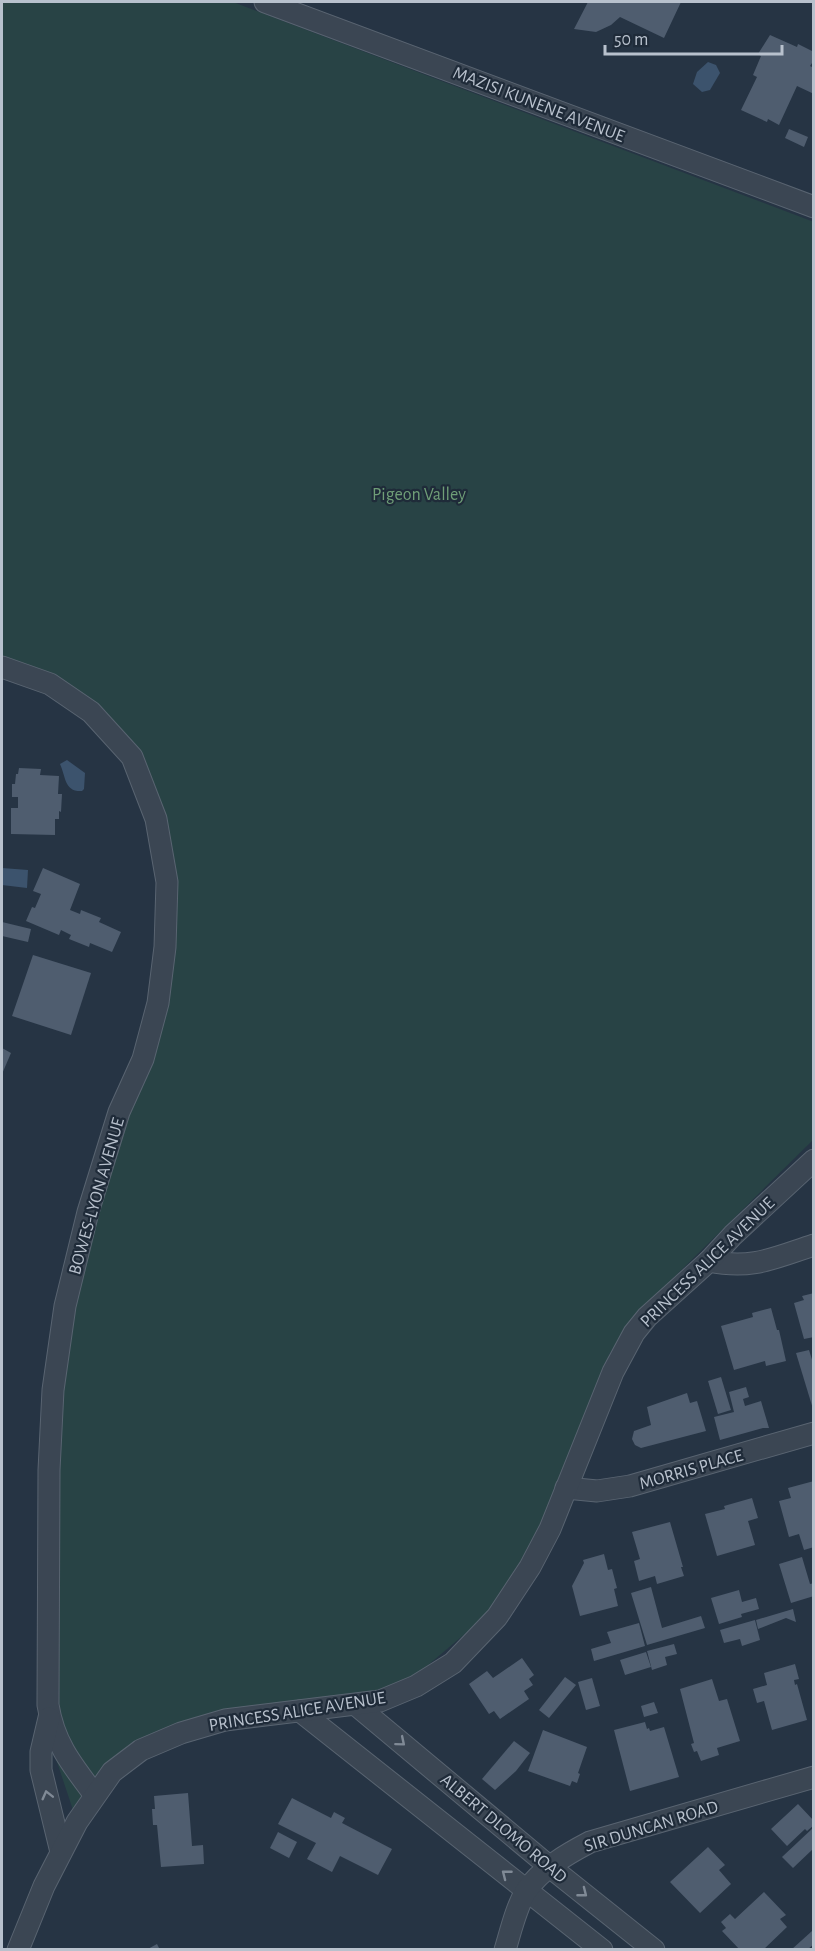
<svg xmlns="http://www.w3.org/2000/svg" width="815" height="1951" font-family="'Alegreya Sans',sans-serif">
<rect width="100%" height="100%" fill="#263444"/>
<polygon fill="#284345" points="2,2 233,2 814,222 813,1140 655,1296 610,1353 556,1496 522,1565 492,1611 421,1671 354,1705 151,1743 74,1813 43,1720 69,1269 145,1056 162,870 143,793 121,753 85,713 46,690 2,673"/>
<g fill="#3c536d">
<polygon points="708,62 716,65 720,73 710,90 702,92 693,84 697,72"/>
<path d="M67,760l18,13 -1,16 -2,2c-18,1 -16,-14 -22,-27z"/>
<polygon points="2,868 28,870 27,888 2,885"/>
</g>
<g fill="#4f5d6f">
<polygon points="588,2 681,2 664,38 620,17 611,25 596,32 574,29"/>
<polygon points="770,35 797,47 798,44 814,52 814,60 810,66 814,68 814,94 797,86 779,125 768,119 767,122 741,110 757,77 753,75 761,56 758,54"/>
<polygon points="789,129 808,137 804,147 785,138"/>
<polygon points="19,768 41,769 40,775 59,776 58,794 62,794 61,812 59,811 59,819 55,819 55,835 11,834 11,808 18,808 18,797 12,797 12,784 15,784 16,774 18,774"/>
<polygon points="43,868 80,884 70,910 80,914 81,910 101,918 99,922 121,932 112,952 90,943 89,947 69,939 71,935 61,930 59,935 26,921 32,907 35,908 41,894 33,891"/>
<polygon points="2,922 31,929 28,942 2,936"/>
<polygon points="33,955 91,973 71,1035 12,1016"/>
<polygon points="2,1048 11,1053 2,1074"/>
<polygon points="814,1293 814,1337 804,1339 794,1303 804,1300 802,1296"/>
<polygon points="771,1308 777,1330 779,1330 786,1361 766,1366 765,1361 734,1370 721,1326 753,1317 752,1313"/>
<polygon points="809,1350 814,1366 813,1409 796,1353"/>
<polygon points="721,1377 731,1410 718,1414 708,1381"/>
<polygon points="746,1387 749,1397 743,1399 745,1406 761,1401 769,1428 763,1428 720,1440 714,1417 734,1412 729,1392"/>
<polygon points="687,1393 690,1403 697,1401 706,1431 641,1448 635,1445 632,1439 634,1431 651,1425 647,1407"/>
<polygon points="814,1481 814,1547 804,1550 799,1534 789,1537 779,1501 791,1498 788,1488"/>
<polygon points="752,1498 758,1518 748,1521 755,1545 717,1556 705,1514 725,1509 724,1506"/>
<polygon points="670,1522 683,1567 681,1567 684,1576 657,1584 655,1576 639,1581 634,1561 640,1559 632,1532"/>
<polygon points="604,1554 608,1570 612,1569 617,1588 614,1589 618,1606 580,1616 572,1586 584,1563 583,1560"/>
<polygon points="802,1557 810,1584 814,1583 814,1596 791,1603 779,1564"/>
<polygon points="651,1587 662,1628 701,1616 705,1628 647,1645 631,1593"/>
<polygon points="739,1590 742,1602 756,1598 759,1609 741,1614 742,1617 719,1624 711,1598"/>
<polygon points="793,1609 796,1622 786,1618 758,1629 756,1620"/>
<polygon points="755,1620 760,1640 742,1646 740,1639 724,1643 720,1630"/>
<polygon points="639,1623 645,1646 594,1661 591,1649 611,1643 607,1632"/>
<polygon points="674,1644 677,1654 665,1657 667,1665 652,1670 647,1651"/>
<polygon points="646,1652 651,1667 625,1675 620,1660"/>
<polygon points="522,1658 534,1675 529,1679 533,1685 524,1691 529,1699 500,1719 494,1711 489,1714 469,1684 487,1671 493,1678"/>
<polygon points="795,1664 799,1679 794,1680 795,1685 797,1684 807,1720 772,1730 764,1701 757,1703 753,1689 767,1685 764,1673"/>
<polygon points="565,1677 576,1685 549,1718 539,1710"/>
<polygon points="592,1678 600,1706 586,1710 578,1682"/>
<polygon points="712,1679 719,1701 727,1699 740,1741 717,1748 719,1755 701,1761 697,1751 694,1752 691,1744 694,1743 680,1689"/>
<polygon points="654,1702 658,1713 644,1717 641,1706"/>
<polygon points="645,1722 647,1729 649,1728 650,1731 664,1727 679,1777 630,1791 614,1730"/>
<polygon points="543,1730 587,1747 578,1773 580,1774 577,1783 572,1781 570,1786 528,1771"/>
<polygon points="514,1741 530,1753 516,1771 495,1790 482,1779"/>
<polygon points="188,1793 192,1846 203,1845 204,1864 161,1867 157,1825 153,1825 152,1809 155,1809 154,1796"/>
<polygon points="292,1798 331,1818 334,1812 345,1818 342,1823 392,1849 378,1875 340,1856 332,1872 307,1859 316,1843 278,1824"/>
<polygon points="798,1804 814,1821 814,1825 807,1831 805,1829 787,1846 771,1829"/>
<polygon points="814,1827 814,1848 793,1868 782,1857"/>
<polygon points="278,1832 297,1842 289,1858 270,1848"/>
<polygon points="708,1847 725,1865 719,1870 731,1884 700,1913 670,1882"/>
<polygon points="764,1892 786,1915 780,1919 787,1927 763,1950 740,1950 722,1931 726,1928 721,1922 730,1914 735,1919"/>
<polygon points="812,1931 814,1944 807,1950 791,1950"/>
<polygon points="157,1944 160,1950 146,1950"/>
</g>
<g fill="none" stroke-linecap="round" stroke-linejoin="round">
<g stroke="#596471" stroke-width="23">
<g id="street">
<polyline points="265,2 814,207"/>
<path d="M2,667l48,17 41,28 41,45 24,62 11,63 -2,65 -7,56 -15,56 -24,53 -31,100 -23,94 -12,84 -4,80 -1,235c6,38 24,60 46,89"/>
<path d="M709,1261c43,9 65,-3 105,-16"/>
<polyline points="566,1488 597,1491 630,1486 814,1433"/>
<polyline points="356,1705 550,1867 654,1950"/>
<polyline points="300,1711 602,1950"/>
<polyline points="49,1718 41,1752 41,1770 61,1852"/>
<polyline points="18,1950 44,1886 77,1822 112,1772 141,1750 181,1733 225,1720 380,1701 416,1686 453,1663 497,1617 530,1567 550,1529 613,1372 634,1333 647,1317 709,1261 733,1235 814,1160"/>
<path d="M505,1950c6,-20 11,-42 21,-59 15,-22 41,-37 64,-49l224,-65"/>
</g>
</g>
<use href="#street" stroke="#3b4653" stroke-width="21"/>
</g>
<defs><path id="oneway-chevron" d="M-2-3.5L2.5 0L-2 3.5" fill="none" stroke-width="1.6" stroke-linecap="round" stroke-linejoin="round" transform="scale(1.5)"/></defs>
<g stroke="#808a96">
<use href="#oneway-chevron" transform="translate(401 1742) rotate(40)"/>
<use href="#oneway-chevron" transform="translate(47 1795) rotate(-104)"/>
<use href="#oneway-chevron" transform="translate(506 1874) rotate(-142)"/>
<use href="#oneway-chevron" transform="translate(583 1893) rotate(38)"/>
</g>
<g text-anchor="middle" stroke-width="4.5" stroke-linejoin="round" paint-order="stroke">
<g font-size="18" fill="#b8c1cd" stroke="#1f2b39">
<text transform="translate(539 104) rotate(21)" y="6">MAZISI KUNENE AVENUE</text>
<text transform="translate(96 1196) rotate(-74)" y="6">BOWES-LYON AVENUE</text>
<text transform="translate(707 1262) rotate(-44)" y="6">PRINCESS ALICE AVENUE</text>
<text transform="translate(691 1469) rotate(-16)" y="6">MORRIS PLACE</text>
<text transform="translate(297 1711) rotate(-9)" y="6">PRINCESS ALICE AVENUE</text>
<text transform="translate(651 1826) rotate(-17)" y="6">SIR DUNCAN ROAD</text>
<text transform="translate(504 1828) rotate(40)" y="6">ALBERT DLOMO ROAD</text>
</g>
<g font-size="18" fill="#6f9e77" stroke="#1f2b39">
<text x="419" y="500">Pigeon Valley</text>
</g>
</g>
<rect width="815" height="1951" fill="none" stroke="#b8c1cd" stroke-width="6"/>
<path d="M605 45v9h177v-9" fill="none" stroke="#b8c1cd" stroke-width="3"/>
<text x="614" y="45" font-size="18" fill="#b8c1cd" stroke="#1f2b39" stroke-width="4.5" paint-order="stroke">50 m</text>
</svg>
